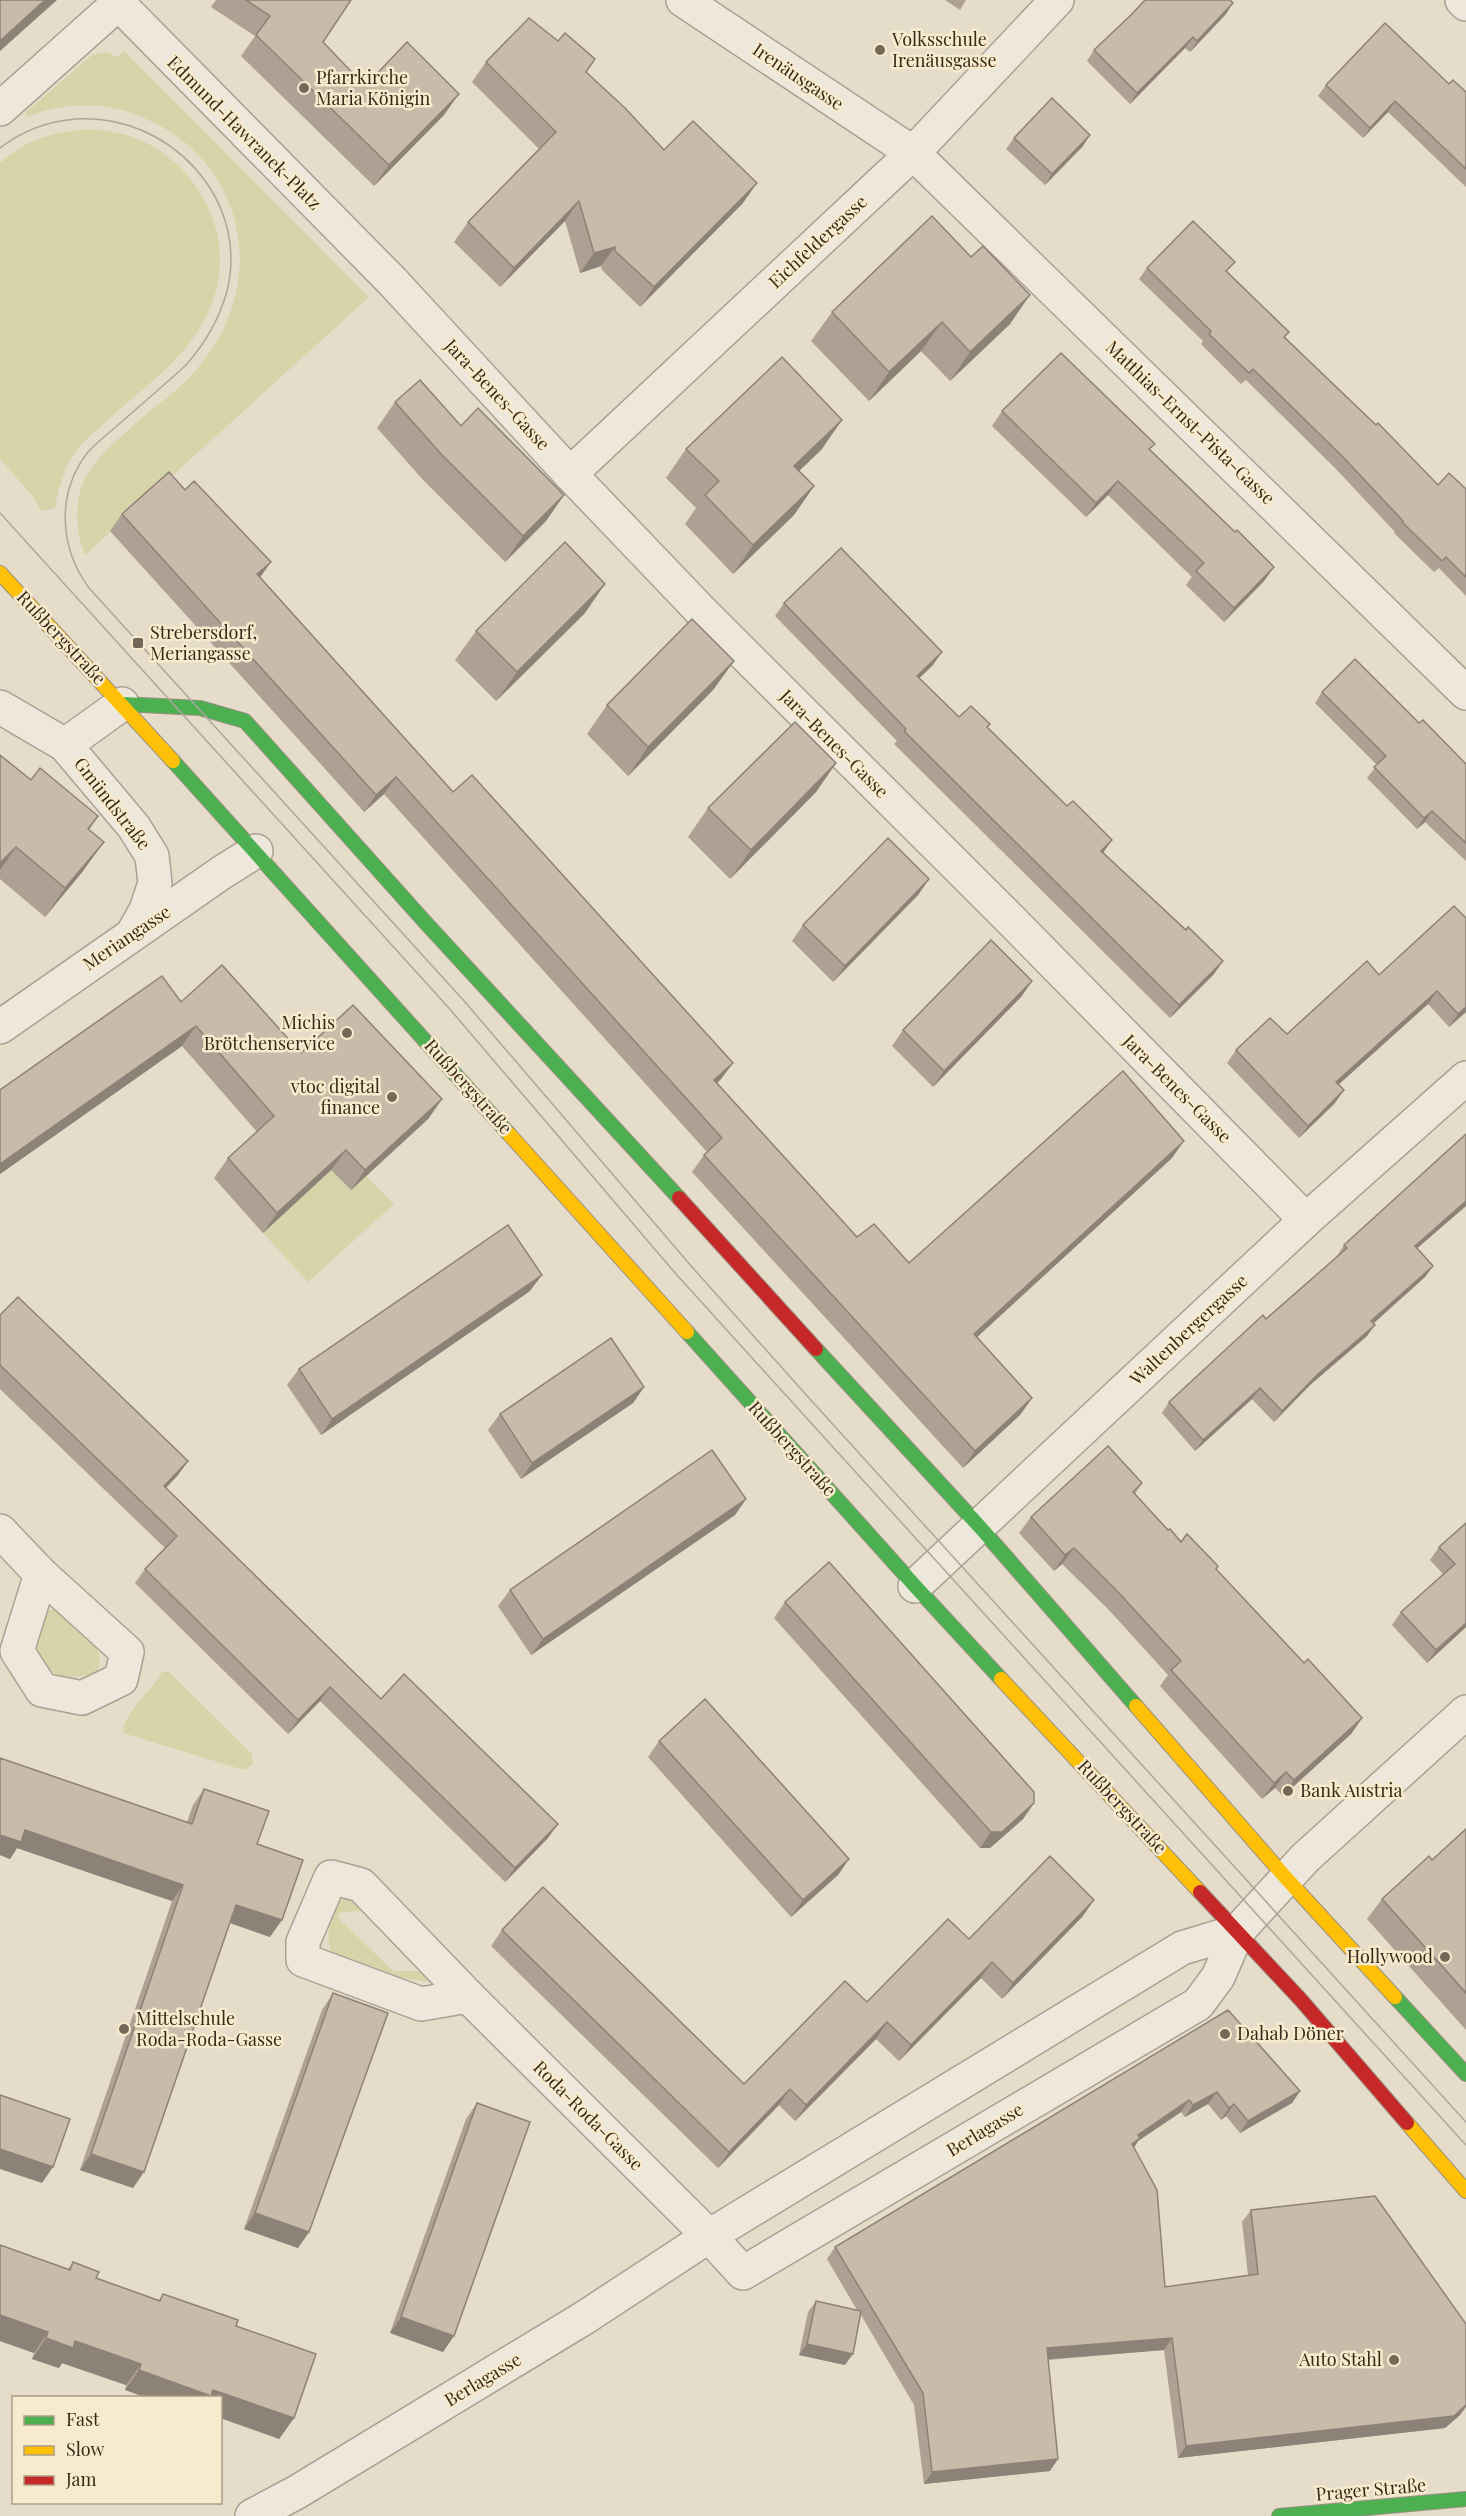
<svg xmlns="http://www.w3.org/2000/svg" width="1466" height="2516" font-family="'Playfair Display',serif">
<rect width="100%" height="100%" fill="#e5dcc9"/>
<g fill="#d6d5aa">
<path d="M124,51l245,246 -284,258c-10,-25 -12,-60 4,-83 12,-20 31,-34 47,-49 16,-14 34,-27 49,-41 47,-47 68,-109 46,-174 -15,-41 -44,-71 -85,-89 -37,-18 -81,-18 -119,-2l-2,-4 67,-58 14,-3 12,5z"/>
<path d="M86,129c48,2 83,19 111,59 17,24 26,56 22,86 -9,68 -61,101 -109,144 -13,12 -28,23 -38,39 -9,15 -14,33 -17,51l-14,3 -9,-16 -32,-36v-296c29,-25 49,-29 86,-34z"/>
<polygon points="331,1170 351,1190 366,1176 394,1204 308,1282 263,1233"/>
<path d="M58,1609l38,38 4,9 -2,16c-35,10 -51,7 -64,-28l14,-34z"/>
<path d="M162,1672h7l83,82 1,10 -9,6 -121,-37c2,-24 28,-40 39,-61z"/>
<path d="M343,1896l17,5 -1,10 -21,2 1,6 54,52h35l4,6 -6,5 -33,-6 -61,-22c-8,-21 -1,-40 11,-58z"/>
</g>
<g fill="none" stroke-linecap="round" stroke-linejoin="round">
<g stroke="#aaa193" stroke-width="36">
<g id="street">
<polyline points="683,0 913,153 1466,693"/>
<polyline points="1462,0 1466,4"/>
<polyline points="119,4 392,281 570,474 702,612 1010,919 1306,1220"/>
<polyline points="0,109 122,0"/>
<polyline points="570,474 913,153 1057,0"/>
<polyline points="0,707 65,745 134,827 152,856 155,883 146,910 133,933"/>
<polyline points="65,745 122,704"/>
<polyline points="0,1027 221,873 256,851"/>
<polyline points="0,1531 41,1574 127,1652 121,1679 82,1698 42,1690 17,1651 41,1574"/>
<polyline points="915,1586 1306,1220 1466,1078"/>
<polygon points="331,1877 361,1885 468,1996 421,2004 303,1960 303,1942"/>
<polyline points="468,1996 709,2236 743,2273 1198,2004 1218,1977 1238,1931 1305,1858 1466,1712"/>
<polyline points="252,2516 297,2492 584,2318 709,2236 1182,1948 1238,1931"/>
</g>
</g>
<g stroke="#9a9083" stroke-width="16">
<g id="fast">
<polyline points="122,704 200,708 245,721 425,922 679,1198"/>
<polyline points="173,761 509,1134"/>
<polyline points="687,1332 915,1586 1001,1679"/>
<polyline points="816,1349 979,1526 1136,1706"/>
<polyline points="1395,1997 1466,2074"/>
<polyline points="1279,2516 1466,2499"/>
</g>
</g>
<g stroke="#9a9083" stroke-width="16">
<g id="slow">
<polyline points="0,573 173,761"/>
<polyline points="509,1134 687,1332"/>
<polyline points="1001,1679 1200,1892"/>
<polyline points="1136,1706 1286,1878 1395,1997"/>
<polyline points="1407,2123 1466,2191"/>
</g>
</g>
<g stroke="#9a9083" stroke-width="16">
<g id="jam">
<polyline points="679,1198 816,1349"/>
<polyline points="1200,1892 1301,2000 1407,2123"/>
</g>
</g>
<use href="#street" stroke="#ede7dc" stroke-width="33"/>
<use href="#fast" stroke="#4caf50" stroke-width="14"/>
<use href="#slow" stroke="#ffc107" stroke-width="14"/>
<use href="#jam" stroke="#c62828" stroke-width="14"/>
<g stroke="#aca69c" stroke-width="1.5">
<path d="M0,148c22,-17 49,-27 76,-29 92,-6 174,79 151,172 -8,29 -23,54 -42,75 -22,20 -44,39 -66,58 -10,9 -22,18 -31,28 -32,41 -29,95 1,136l376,414 227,265 117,131 657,724"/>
<polyline points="0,513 448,1007 676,1274 1466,2145"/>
</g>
</g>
<g fill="#aea092">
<polygon points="216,0 351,0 323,42 365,86 444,115 374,186 241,56 255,36 211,7"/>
<polygon points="945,0 966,0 960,10"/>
<polygon points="1226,14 1190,52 1185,48 1130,104 1087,61 1094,50"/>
<polygon points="486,62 586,72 664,150 743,203 640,307 602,270 601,266 580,273 565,221 500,287 454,242 468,222 539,149 472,82"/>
<polygon points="1449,84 1466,92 1466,187 1388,112 1363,138 1318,96 1326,85"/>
<polygon points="1014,138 1083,146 1045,185 1006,149"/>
<polygon points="971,257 1010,324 950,381 921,351 869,401 811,341 832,312"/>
<polygon points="1147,268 1228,272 1289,332 1285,337 1438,485 1466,489 1466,596 1439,568 1434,572 1394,533 1395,532 1335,468 1246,380 1241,384 1201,344 1203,341 1139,279"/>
<polygon points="395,402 461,426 564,495 546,521 505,562 424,481 377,428"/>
<polygon points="1002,411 1150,450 1235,532 1274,567 1264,581 1224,622 1186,585 1192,577 1108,495 1086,517 992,426"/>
<polygon points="686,449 822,449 799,471 814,486 794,515 733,574 685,524 696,508 666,478"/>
<polygon points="185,490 260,578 453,792 733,1063 721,1079 717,1083 857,1237 909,1263 1172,1158 977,1337 1032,1398 1020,1415 963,1468 692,1172 704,1155 707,1152 384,794 364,812 110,531 122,514"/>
<polygon points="784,603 933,665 919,678 959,717 987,727 1103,852 1186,930 1223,961 1214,974 1170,1018 894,744 897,741 775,616"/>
<polygon points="585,613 496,701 455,660 476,631"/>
<polygon points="734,661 713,690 628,776 587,734 607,705"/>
<polygon points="1322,692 1419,723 1466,764 1466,861 1425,822 1417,829 1367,778 1377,765 1315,703"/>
<polygon points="0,755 31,780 98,816 89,830 83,871 45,917 0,879"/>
<polygon points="836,763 816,792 730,879 688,837 708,808"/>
<polygon points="929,879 918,895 833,982 792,941 803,925"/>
<polygon points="1454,906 1466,1012 1449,1027 1428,1004 1338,1085 1335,1103 1299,1138 1227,1063 1236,1050 1287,1034 1379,975"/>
<polygon points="1032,981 1021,997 933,1087 892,1046 903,1030"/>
<polygon points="181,1002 301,1053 442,1099 428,1119 351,1190 331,1170 263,1233 214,1178 228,1158 257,1132 182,1046 0,1174 0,1090"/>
<polygon points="1466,1134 1466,1206 1417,1248 1433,1266 1425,1277 1373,1323 1367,1336 1310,1385 1274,1422 1252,1399 1195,1451 1162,1413 1169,1402 1337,1257 1337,1256 1344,1245"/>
<polygon points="530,1291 321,1435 287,1385 299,1369"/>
<polygon points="0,1315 188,1461 178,1475 166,1488 381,1699 548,1838 505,1882 320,1701 288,1734 135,1583 145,1569 165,1548 0,1389"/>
<polygon points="644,1387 633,1403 521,1479 488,1430 500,1414"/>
<polygon points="1142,1483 1135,1494 1168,1530 1216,1569 1304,1663 1362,1718 1351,1734 1283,1796 1275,1788 1262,1799 1160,1686 1168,1675 1108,1609 1062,1564 1054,1571 1019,1533 1031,1517"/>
<polygon points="746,1499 735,1515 531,1655 498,1606 510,1590"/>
<polygon points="1466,1523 1466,1627 1427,1663 1392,1625 1401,1612 1443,1574 1430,1560 1439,1547"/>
<polygon points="785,1602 1034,1803 1023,1819 990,1848 980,1848 774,1618"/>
<polygon points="659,1741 849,1859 838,1875 791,1917 648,1757"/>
<polygon points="0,1758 187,1822 193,1805 204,1789 257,1844 270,1937 230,1922 133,2188 80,2170 172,1901 17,1848 10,1859 0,1855"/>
<polygon points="1466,1829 1466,2030 1367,1919 1382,1899 1432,1860"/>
<polygon points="1083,1916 1002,1999 981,1978 899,2061 876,2039 795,2121 779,2105 718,2168 491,1946 502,1930 744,2084 867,2002 969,1939"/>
<polygon points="333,1993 309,2232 298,2248 244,2229 322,2010"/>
<polygon points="1228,2010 1300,2091 1292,2103 1240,2133 1226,2116 1221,2120 1208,2104 1185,2117 1181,2112 1138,2141 1134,2148 1165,2287 1248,2275 1242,2222 1251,2210 1460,2415 1445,2428 1178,2458 1164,2350 1048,2360 1050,2471 924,2484 914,2405 861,2315 845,2365 799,2355 808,2312 816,2301 857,2310 827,2259 835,2247"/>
<polygon points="477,2103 443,2352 390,2333 466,2119"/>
<polygon points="0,2245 68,2269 73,2262 96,2278 159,2300 163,2294 236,2326 294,2418 279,2439 220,2397 125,2390 126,2385 62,2363 59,2368 32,2359 34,2353 0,2341"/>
</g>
<g fill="#8d8277">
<polygon points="45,0 57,0 0,51 0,41"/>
<polygon points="1233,3 1226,14 1190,52 1197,41"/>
<polygon points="1193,37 1185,48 1130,104 1137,93"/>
<polygon points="459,94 444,115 374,186 389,165"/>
<polygon points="1395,101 1388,112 1363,138 1370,128"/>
<polygon points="1090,135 1083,146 1045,185 1052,174"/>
<polygon points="757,183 743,203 640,307 654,287"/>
<polygon points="579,201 565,221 500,287 514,268"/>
<polygon points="615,247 601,266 580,273 594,253"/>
<polygon points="1030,295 1010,324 950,381 970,352"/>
<polygon points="942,322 921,351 869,401 889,372"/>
<polygon points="842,420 822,449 774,495 794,466"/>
<polygon points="1118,481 1108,495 1086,517 1096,503"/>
<polygon points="814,486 794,515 733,574 753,545"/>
<polygon points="564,495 546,521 505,562 523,536"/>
<polygon points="271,562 259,579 257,574"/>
<polygon points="1274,567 1264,581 1224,622 1234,608"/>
<polygon points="605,584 585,613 496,701 517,672"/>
<polygon points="942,652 933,665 908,689 917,676"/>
<polygon points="734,661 713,690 628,776 648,747"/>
<polygon points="836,763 816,792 730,879 751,850"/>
<polygon points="396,777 384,794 364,812 376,795"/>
<polygon points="1432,811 1425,822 1417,829 1424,818"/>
<polygon points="1112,840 1103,853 1101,851"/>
<polygon points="104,842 83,871 45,917 65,888"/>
<polygon points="16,847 0,870 0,863"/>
<polygon points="929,879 918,895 833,982 845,966"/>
<polygon points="1223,961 1214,974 1170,1018 1179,1005"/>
<polygon points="1032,981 1021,997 933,1087 944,1071"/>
<polygon points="1437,991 1428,1004 1327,1095 1336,1082"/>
<polygon points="1466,1007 1466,1012 1449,1027 1458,1014"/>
<polygon points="196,1026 182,1046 0,1174 0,1164"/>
<polygon points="733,1063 721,1079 702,1097 714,1080"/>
<polygon points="1344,1090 1335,1103 1299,1138 1308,1126"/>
<polygon points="442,1099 428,1119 351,1190 365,1170"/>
<polygon points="1184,1141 1172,1158 962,1351 974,1334"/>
<polygon points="346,1150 331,1170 263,1233 277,1213"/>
<polygon points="1466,1201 1466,1206 1407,1257 1415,1246"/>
<polygon points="1433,1266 1425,1277 1364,1332 1371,1321"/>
<polygon points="542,1275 530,1291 321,1435 332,1419"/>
<polygon points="1375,1325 1367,1336 1310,1385 1274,1422 1282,1411 1318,1374"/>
<polygon points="644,1387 633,1403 521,1479 532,1463"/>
<polygon points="1260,1388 1252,1399 1195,1451 1203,1440"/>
<polygon points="1032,1398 1020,1415 963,1468 975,1451"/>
<polygon points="188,1461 178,1475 154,1500 164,1486"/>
<polygon points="746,1499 735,1515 531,1655 543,1639"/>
<polygon points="1074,1548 1062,1564 1054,1571 1065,1555"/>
<polygon points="1466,1623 1466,1627 1427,1663 1436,1650"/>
<polygon points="330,1687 320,1701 288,1734 298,1720"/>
<polygon points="1362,1718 1351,1734 1283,1796 1294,1780"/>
<polygon points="1286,1772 1275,1788 1262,1799 1274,1783"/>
<polygon points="1034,1803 1023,1819 990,1848 980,1848 991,1832"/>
<polygon points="558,1824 548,1838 505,1882 515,1868"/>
<polygon points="25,1830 183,1885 172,1901 17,1848 10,1859 0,1855 0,1835"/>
<polygon points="849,1859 838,1875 791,1917 803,1900"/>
<polygon points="1094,1900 1083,1916 1002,1999 1013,1983"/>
<polygon points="236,1905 282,1920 270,1937 224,1921"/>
<polygon points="992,1962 981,1978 899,2061 911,2045"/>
<polygon points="887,2022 876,2039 795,2121 806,2105"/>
<polygon points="790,2089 779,2105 718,2168 729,2152"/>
<polygon points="1300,2091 1292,2103 1240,2133 1248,2121"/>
<polygon points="1217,2092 1208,2104 1185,2117 1193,2105"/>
<polygon points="1189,2100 1181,2112 1138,2141 1132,2150 1123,2156 1138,2135"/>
<polygon points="1234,2104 1226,2116 1221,2120 1229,2108"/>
<polygon points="0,2149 53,2167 42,2183 0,2169"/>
<polygon points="91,2154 144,2172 133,2188 80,2170"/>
<polygon points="255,2213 309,2232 298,2248 244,2229"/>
<polygon points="0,2315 48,2332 34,2353 0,2341"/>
<polygon points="401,2317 454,2336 443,2352 390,2333"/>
<polygon points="46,2338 75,2341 141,2364 126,2385 62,2363 59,2368 32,2359"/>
<polygon points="1172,2338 1164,2350 1038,2360 1047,2348"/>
<polygon points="807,2344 853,2354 845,2365 799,2355"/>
<polygon points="139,2370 213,2390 294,2418 279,2439 220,2418 220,2397 144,2397 125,2390"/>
<polygon points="1466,2405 1466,2407 1460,2415 1445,2428 1178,2458 1186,2446"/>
<polygon points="1058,2459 1050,2471 924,2484 932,2472"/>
</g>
<g fill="#cabaaa" stroke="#8d8277" stroke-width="1.5">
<polygon points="0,0 45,0 0,41"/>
<polygon points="246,0 351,0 323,42 365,86 407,42 459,94 389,165 256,35 270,16"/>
<polygon points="1145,0 1230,0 1233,3 1197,41 1193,37 1137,93 1094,50 1131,15"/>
<polygon points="529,18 558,41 565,33 595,59 586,72 625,108 664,150 693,121 757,183 654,287 615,251 615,247 594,253 579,201 514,268 468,222 556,132 486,62"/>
<polygon points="1385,23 1449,84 1453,80 1466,92 1466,169 1395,101 1370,128 1326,85"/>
<polygon points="1052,98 1090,135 1052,174 1014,138"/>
<polygon points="932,216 971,257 983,246 1030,295 970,352 942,322 889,372 832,312"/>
<polygon points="1193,221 1235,262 1226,271 1289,332 1284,337 1376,425 1378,423 1438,485 1449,473 1466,489 1466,577 1446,557 1442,561 1402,522 1403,521 1343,457 1253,369 1249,373 1209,334 1211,331 1147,268"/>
<polygon points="1061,353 1155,444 1149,449 1235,532 1237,530 1274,567 1234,608 1196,571 1204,563 1118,481 1096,503 1002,411"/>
<polygon points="782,357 842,420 794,466 814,486 753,545 705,495 719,481 686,449"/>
<polygon points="420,380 461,426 478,408 564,495 523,536 442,455 395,402"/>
<polygon points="169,472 185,490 194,481 271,562 257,574 453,792 472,775 733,1063 714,1080 857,1237 874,1224 909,1263 1123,1071 1184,1141 974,1334 1032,1398 975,1451 704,1155 722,1138 396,777 376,795 122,514"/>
<polygon points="565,542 605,584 517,672 476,631"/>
<polygon points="841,548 942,652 917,676 959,717 971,706 990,724 987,727 1067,806 1073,801 1112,840 1101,851 1186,930 1188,927 1223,961 1179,1005 904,731 906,729 784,603"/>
<polygon points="692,619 734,661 648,747 607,705"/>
<polygon points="1355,659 1419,723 1423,720 1466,764 1466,843 1432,811 1424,818 1374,767 1386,756 1322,692"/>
<polygon points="795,722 836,763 751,850 708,808"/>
<polygon points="0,755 31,780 40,768 98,816 88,829 104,842 65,888 16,847 0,863"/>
<polygon points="888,838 929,879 845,966 803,925"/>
<polygon points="1454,906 1466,918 1466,1007 1458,1014 1437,991 1336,1082 1344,1090 1308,1126 1236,1050 1270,1018 1287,1034 1367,961 1379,975"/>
<polygon points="991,940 1032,981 944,1071 903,1030"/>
<polygon points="222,965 301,1053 353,1005 442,1099 365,1170 346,1150 277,1213 228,1158 274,1116 196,1026 0,1164 0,1090 162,976 181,1002"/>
<polygon points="1466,1134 1466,1201 1415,1246 1433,1266 1371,1321 1375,1325 1318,1374 1282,1411 1260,1388 1203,1440 1169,1402 1263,1315 1266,1319 1347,1248 1344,1245"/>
<polygon points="508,1225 542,1275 332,1419 299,1369"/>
<polygon points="18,1297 188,1461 164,1486 381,1699 404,1674 558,1824 515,1868 330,1687 298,1720 145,1569 177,1536 0,1365 0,1315"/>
<polygon points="611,1338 644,1387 532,1463 500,1414"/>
<polygon points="1108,1446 1142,1483 1133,1492 1168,1530 1170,1529 1181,1542 1187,1534 1218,1566 1216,1569 1304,1663 1308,1659 1362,1718 1294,1780 1286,1772 1274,1783 1171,1670 1181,1661 1119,1593 1074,1548 1065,1555 1031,1517"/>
<polygon points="712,1450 746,1499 543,1639 510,1590"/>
<polygon points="1466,1523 1466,1623 1436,1650 1401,1612 1455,1564 1439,1547"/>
<polygon points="829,1562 1034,1792 1034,1803 1002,1832 991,1832 785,1602"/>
<polygon points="705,1699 849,1859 803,1900 659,1741"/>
<polygon points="0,1758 192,1824 204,1789 269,1811 257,1844 303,1860 282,1920 236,1905 144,2172 91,2154 183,1885 25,1830 21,1842 0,1835"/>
<polygon points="1466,1829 1466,1993 1382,1899 1429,1856 1432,1860"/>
<polygon points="1050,1856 1094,1900 1013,1983 992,1962 911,2045 887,2022 806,2105 790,2089 729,2152 502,1930 543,1887 744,2084 845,1981 867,2002 948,1919 969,1939"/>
<polygon points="333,1993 388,2013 309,2232 255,2213"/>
<polygon points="1228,2010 1300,2091 1248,2121 1234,2104 1229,2108 1217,2092 1193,2105 1189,2100 1138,2135 1140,2138 1132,2144 1157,2190 1165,2287 1258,2274 1251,2210 1375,2196 1466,2324 1466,2405 1454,2416 1186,2446 1172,2338 1047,2348 1058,2459 932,2472 923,2393 835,2247"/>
<polygon points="0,2095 70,2119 53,2167 0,2149"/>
<polygon points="477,2103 530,2122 454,2336 401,2317"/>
<polygon points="0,2245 70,2270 73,2262 99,2272 96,2278 160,2301 163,2294 238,2320 236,2326 316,2354 294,2418 213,2390 211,2396 139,2370 141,2364 75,2341 73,2348 46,2338 48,2332 0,2315"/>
<polygon points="816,2301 861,2311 853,2354 807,2344"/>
</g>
<g fill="#756858" stroke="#f8ebcd" stroke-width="2">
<circle cx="880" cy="50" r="6"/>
<circle cx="304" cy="88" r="6"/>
<rect x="132" y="637" width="12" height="12" rx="3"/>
<circle cx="347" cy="1033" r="6"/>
<circle cx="392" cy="1097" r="6"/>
<circle cx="1288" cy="1791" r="6"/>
<circle cx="1445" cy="1957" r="6"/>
<circle cx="124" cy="2029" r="6"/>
<circle cx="1225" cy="2034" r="6"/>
<circle cx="1394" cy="2360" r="6"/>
</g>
<g text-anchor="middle" stroke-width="5" stroke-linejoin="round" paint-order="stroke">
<g font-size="18" fill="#39291b" stroke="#f8ebcd" text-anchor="start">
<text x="892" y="46">Volksschule<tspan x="892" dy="21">Irenäusgasse</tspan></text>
<text x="316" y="84">Pfarrkirche<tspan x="316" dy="21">Maria Königin</tspan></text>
<text x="150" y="639">Strebersdorf,<tspan x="150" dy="21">Meriangasse</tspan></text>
<text x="335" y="1029" text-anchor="end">Michis<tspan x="335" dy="21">Brötchenservice</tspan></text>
<text x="380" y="1093" text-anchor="end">vtoc digital<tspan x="380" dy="21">finance</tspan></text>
<text x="1300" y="1797">Bank Austria</text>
<text x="1433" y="1963" text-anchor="end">Hollywood</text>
<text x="136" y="2025">Mittelschule<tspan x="136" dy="21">Roda-Roda-Gasse</tspan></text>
<text x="1237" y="2040">Dahab Döner</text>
<text x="1382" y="2366" text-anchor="end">Auto Stahl</text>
</g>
<g font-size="18" fill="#39291b" stroke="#f8ebcd">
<text transform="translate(798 77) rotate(34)" y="6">Irenäusgasse</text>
<text transform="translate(244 133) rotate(45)" y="6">Edmund-Hawranek-Platz</text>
<text transform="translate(818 242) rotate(-43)" y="6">Eichfeldergasse</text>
<text transform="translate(497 395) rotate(47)" y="6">Jara-Benes-Gasse</text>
<text transform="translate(1190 423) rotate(44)" y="6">Matthias-Ernst-Pista-Gasse</text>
<text transform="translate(61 638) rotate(47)" y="6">Rußbergstraße</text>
<text transform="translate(834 744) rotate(45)" y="6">Jara-Benes-Gasse</text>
<text transform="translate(112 804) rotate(52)" y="6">Gmündstraße</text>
<text transform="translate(127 938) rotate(-34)" y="6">Meriangasse</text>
<text transform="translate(468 1087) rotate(48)" y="6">Rußbergstraße</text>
<text transform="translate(1177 1089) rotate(45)" y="6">Jara-Benes-Gasse</text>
<text transform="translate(1189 1330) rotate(-43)" y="6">Waltenbergergasse</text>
<text transform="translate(792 1449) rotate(48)" y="6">Rußbergstraße</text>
<text transform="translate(1122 1807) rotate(47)" y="6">Rußbergstraße</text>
<text transform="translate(588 2116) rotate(45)" y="6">Roda-Roda-Gasse</text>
<text transform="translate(985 2130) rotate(-31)" y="6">Berlagasse</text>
<text transform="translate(483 2380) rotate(-31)" y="6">Berlagasse</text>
<text transform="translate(1371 2490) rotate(-5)" y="6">Prager Straße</text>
</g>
</g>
<rect x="12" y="2396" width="210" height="108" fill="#f8ebcd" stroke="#ac9d86" stroke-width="1.5"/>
<rect x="24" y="2416" width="30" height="9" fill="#4caf50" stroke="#ac9d86" stroke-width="1.5"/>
<text x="66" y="2426" font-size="18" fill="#39291b">Fast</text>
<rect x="24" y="2446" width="30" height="9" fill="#ffc107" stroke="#ac9d86" stroke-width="1.5"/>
<text x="66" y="2456" font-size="18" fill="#39291b">Slow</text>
<rect x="24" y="2476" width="30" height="9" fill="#c62828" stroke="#ac9d86" stroke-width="1.5"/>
<text x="66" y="2486" font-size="18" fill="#39291b">Jam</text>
</svg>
